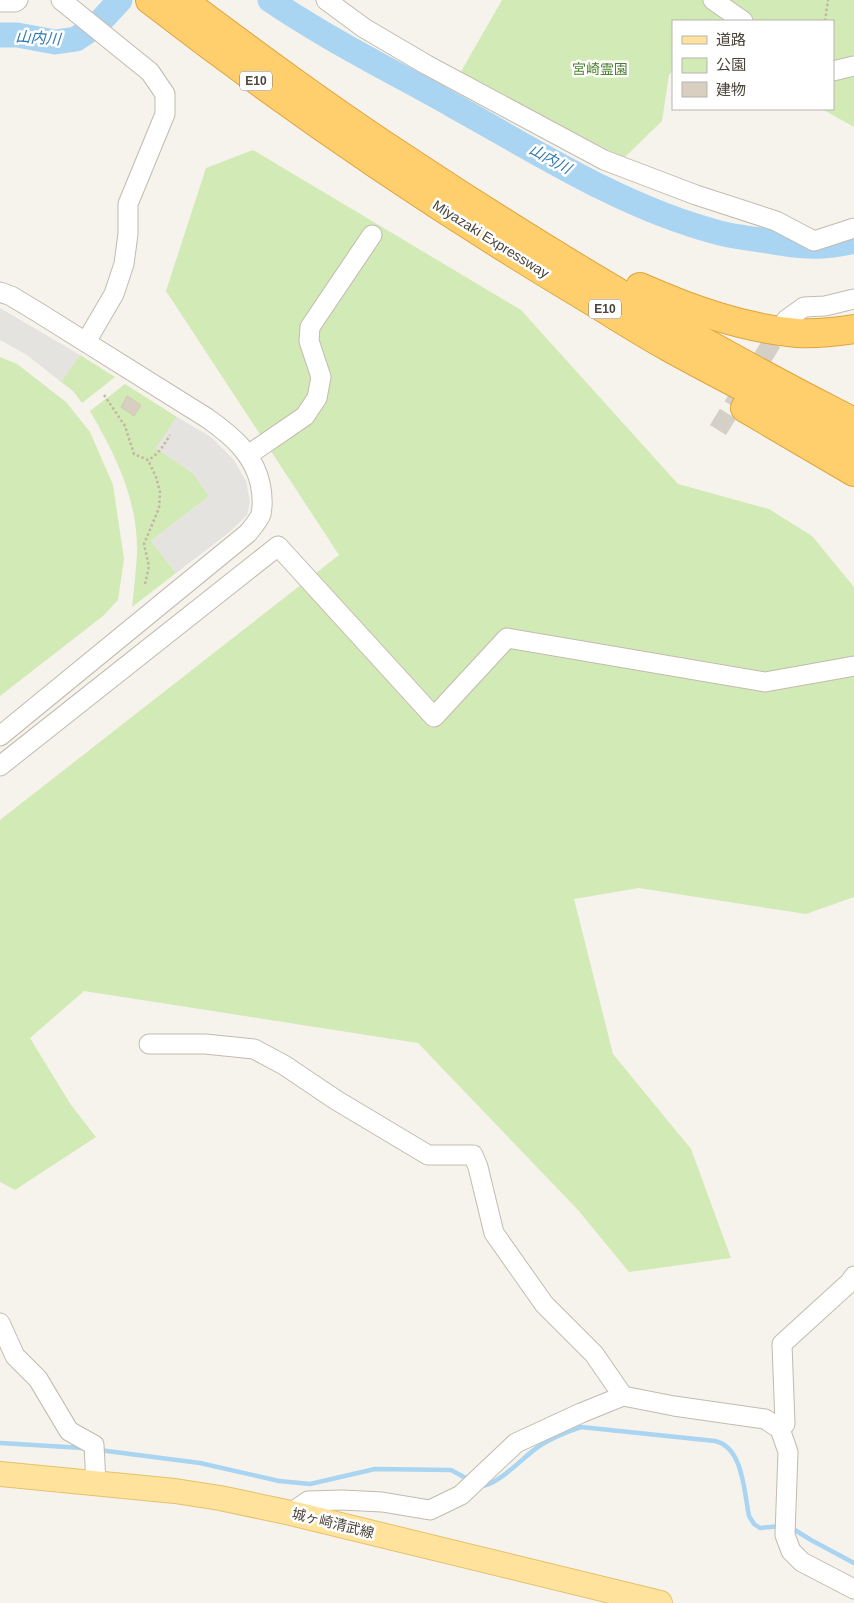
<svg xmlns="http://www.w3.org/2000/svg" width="854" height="1603" font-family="Helvetica,'Noto Sans JP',sans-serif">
<rect width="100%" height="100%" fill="#f6f3ec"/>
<g fill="#d2eab5">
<polygon points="502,0 854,0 854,127 822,109 833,109 833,21 673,21 673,70 669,75 662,121 624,158 459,75"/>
<polygon points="253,150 521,310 678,484 769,509 812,536 854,587 854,897 806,914 639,888 574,899 613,1054 691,1149 731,1258 629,1272 578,1210 418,1043 84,991 30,1038 71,1105 96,1137 15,1190 0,1182 0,820 339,555 166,291 206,168"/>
<polygon points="80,355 115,377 82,403 73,391 61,382"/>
<polygon points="0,357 17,364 66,402 90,432 113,485 124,559 118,600 103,616 0,696"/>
<path d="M125,384l52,33 -21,31 37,25 16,23 -58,45 25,32 -44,34c2,-18 4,-36 5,-54 1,-53 -21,-97 -47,-142z"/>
</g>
<g fill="#e5e3e0">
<polygon points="0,308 80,355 61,382 27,355 0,340"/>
<polygon points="177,417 211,437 233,459 246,481 250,502 247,515 231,531 176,573 151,541 209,496 193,473 156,448"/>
</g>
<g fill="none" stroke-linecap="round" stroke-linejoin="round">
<g stroke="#a9d4f2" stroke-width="4.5">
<polyline points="0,1443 83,1448"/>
<polyline points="99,1450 200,1463 279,1481 310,1484 375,1469 451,1470 471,1481"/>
<path d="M479,1486c17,2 45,-30 59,-39 13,-9 28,-15 43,-20l134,14c28,6 29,50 34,75l5,8 6,4 21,-2"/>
<polyline points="790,1527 811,1540 854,1563"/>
</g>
<g stroke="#a9d4f2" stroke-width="25">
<path d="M270,0c59,40 122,71 184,106 85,47 168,101 262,126 14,4 30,6 45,8 34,6 59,10 93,1"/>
<polyline points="0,35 17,35 55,42 76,39 97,25 120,0"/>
</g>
</g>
<polygon fill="#d8cfc1" stroke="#d3c7b4" points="127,396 141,405 134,416 121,407"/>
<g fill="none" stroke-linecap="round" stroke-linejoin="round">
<polyline stroke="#d4d0c8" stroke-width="19" stroke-dasharray="19 9" stroke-linecap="butt" points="718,430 784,323"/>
<g stroke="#c2bbae" stroke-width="21">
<g id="minor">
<polyline points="61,0 150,72 165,94 165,114 128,204 128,234 124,264 114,294 86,342"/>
<polyline points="326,0 364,28 427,65 604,160 696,195 776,221 814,241 854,228"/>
<polyline points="713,0 743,21"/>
<polyline points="0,2 15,2 18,0"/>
<polyline points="833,71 854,66"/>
<path d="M0,292l11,4 25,15 171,107c24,17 46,35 53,65 2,9 3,21 1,31 -2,6 -9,14 -13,19l-248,203"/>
<polyline points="786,320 804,307 825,306 854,299"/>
<polyline points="248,455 305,416 317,398 321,377 309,341 310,327 372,235"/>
<polyline points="0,766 278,546 434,717 507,638 765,682 854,666"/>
<polyline points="149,1044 205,1044 254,1049 284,1065 336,1100 428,1155 473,1155 478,1167 494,1233 544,1304 594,1354 623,1396"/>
<polyline points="0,1323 15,1356 38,1379 69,1431 94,1445 96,1483"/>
<polyline points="780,1429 785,1424 782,1344 850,1282 854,1276"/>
<polyline points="291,1513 308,1501 342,1500 382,1502 430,1510 461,1495 516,1443 581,1413 623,1396 674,1406 765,1419 780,1429 788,1452 785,1535 791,1551 802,1562 854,1589"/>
</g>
</g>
<g stroke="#e6c16a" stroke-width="26">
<polyline id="major" points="0,1474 175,1491 220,1498 291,1513 660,1603"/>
</g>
<g stroke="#e0a43c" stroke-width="30">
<g id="highway">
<path d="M150,0c138,107 282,205 432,295 30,18 59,37 90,54 60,33 121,64 182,94"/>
<path d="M182,0c75,56 152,113 231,164 142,94 289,181 441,258"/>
<path d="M640,287c50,22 102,41 157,46 19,1 38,-1 57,-4"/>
<polyline points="745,408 854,472"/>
</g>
</g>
<g stroke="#c4b79f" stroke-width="2.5" stroke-dasharray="2.5 2.5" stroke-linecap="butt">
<polyline points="825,21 828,0"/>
<path d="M104,395l21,31 9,28 14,6c10,-5 16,-15 22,-25"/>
<polyline points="145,584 149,566 144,544 159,508 160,492 156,477 148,460"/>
</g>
<use href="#minor" stroke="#fff" stroke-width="19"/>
<use href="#major" stroke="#ffe39c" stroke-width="24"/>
<use href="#highway" stroke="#ffcf6e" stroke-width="28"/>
</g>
<g text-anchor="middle" stroke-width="5" stroke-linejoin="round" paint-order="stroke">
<g fill="#fff" stroke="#817c74" stroke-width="1">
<rect x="240" y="71.5" width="32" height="19" rx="4"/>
<rect x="589" y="299.5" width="32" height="19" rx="4"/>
</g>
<g font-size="12" font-weight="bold" fill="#4b4439">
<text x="256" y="85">E10</text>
<text x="605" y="313">E10</text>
</g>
<g font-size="14" fill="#4a7f2a" stroke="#fff">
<text x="600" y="74">宮崎霊園</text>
</g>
<g font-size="14" fill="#4b4439" stroke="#fff">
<text transform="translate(491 239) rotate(32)" y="5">Miyazaki Expressway</text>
<text transform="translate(333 1523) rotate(14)" y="5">城ヶ崎清武線</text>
</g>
<g font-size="15" font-style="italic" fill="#2e7ab2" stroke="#fff">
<text transform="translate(38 38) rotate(4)" y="5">山内川</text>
<text transform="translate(550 159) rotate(29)" y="5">山内川</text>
</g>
</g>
<rect x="672" y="20" width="162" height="90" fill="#ffffff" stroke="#b7b4b0"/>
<rect x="682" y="36" width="25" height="8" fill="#ffe39c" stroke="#b7b4b0"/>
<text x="716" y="45" font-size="15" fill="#4b4439">道路</text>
<rect x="682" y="58" width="25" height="15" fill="#d2eab5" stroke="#b7b4b0"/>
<text x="716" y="70" font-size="15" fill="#4b4439">公園</text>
<rect x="682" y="82" width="25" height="15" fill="#d8cfc1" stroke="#b7b4b0"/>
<text x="716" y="95" font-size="15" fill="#4b4439">建物</text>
</svg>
